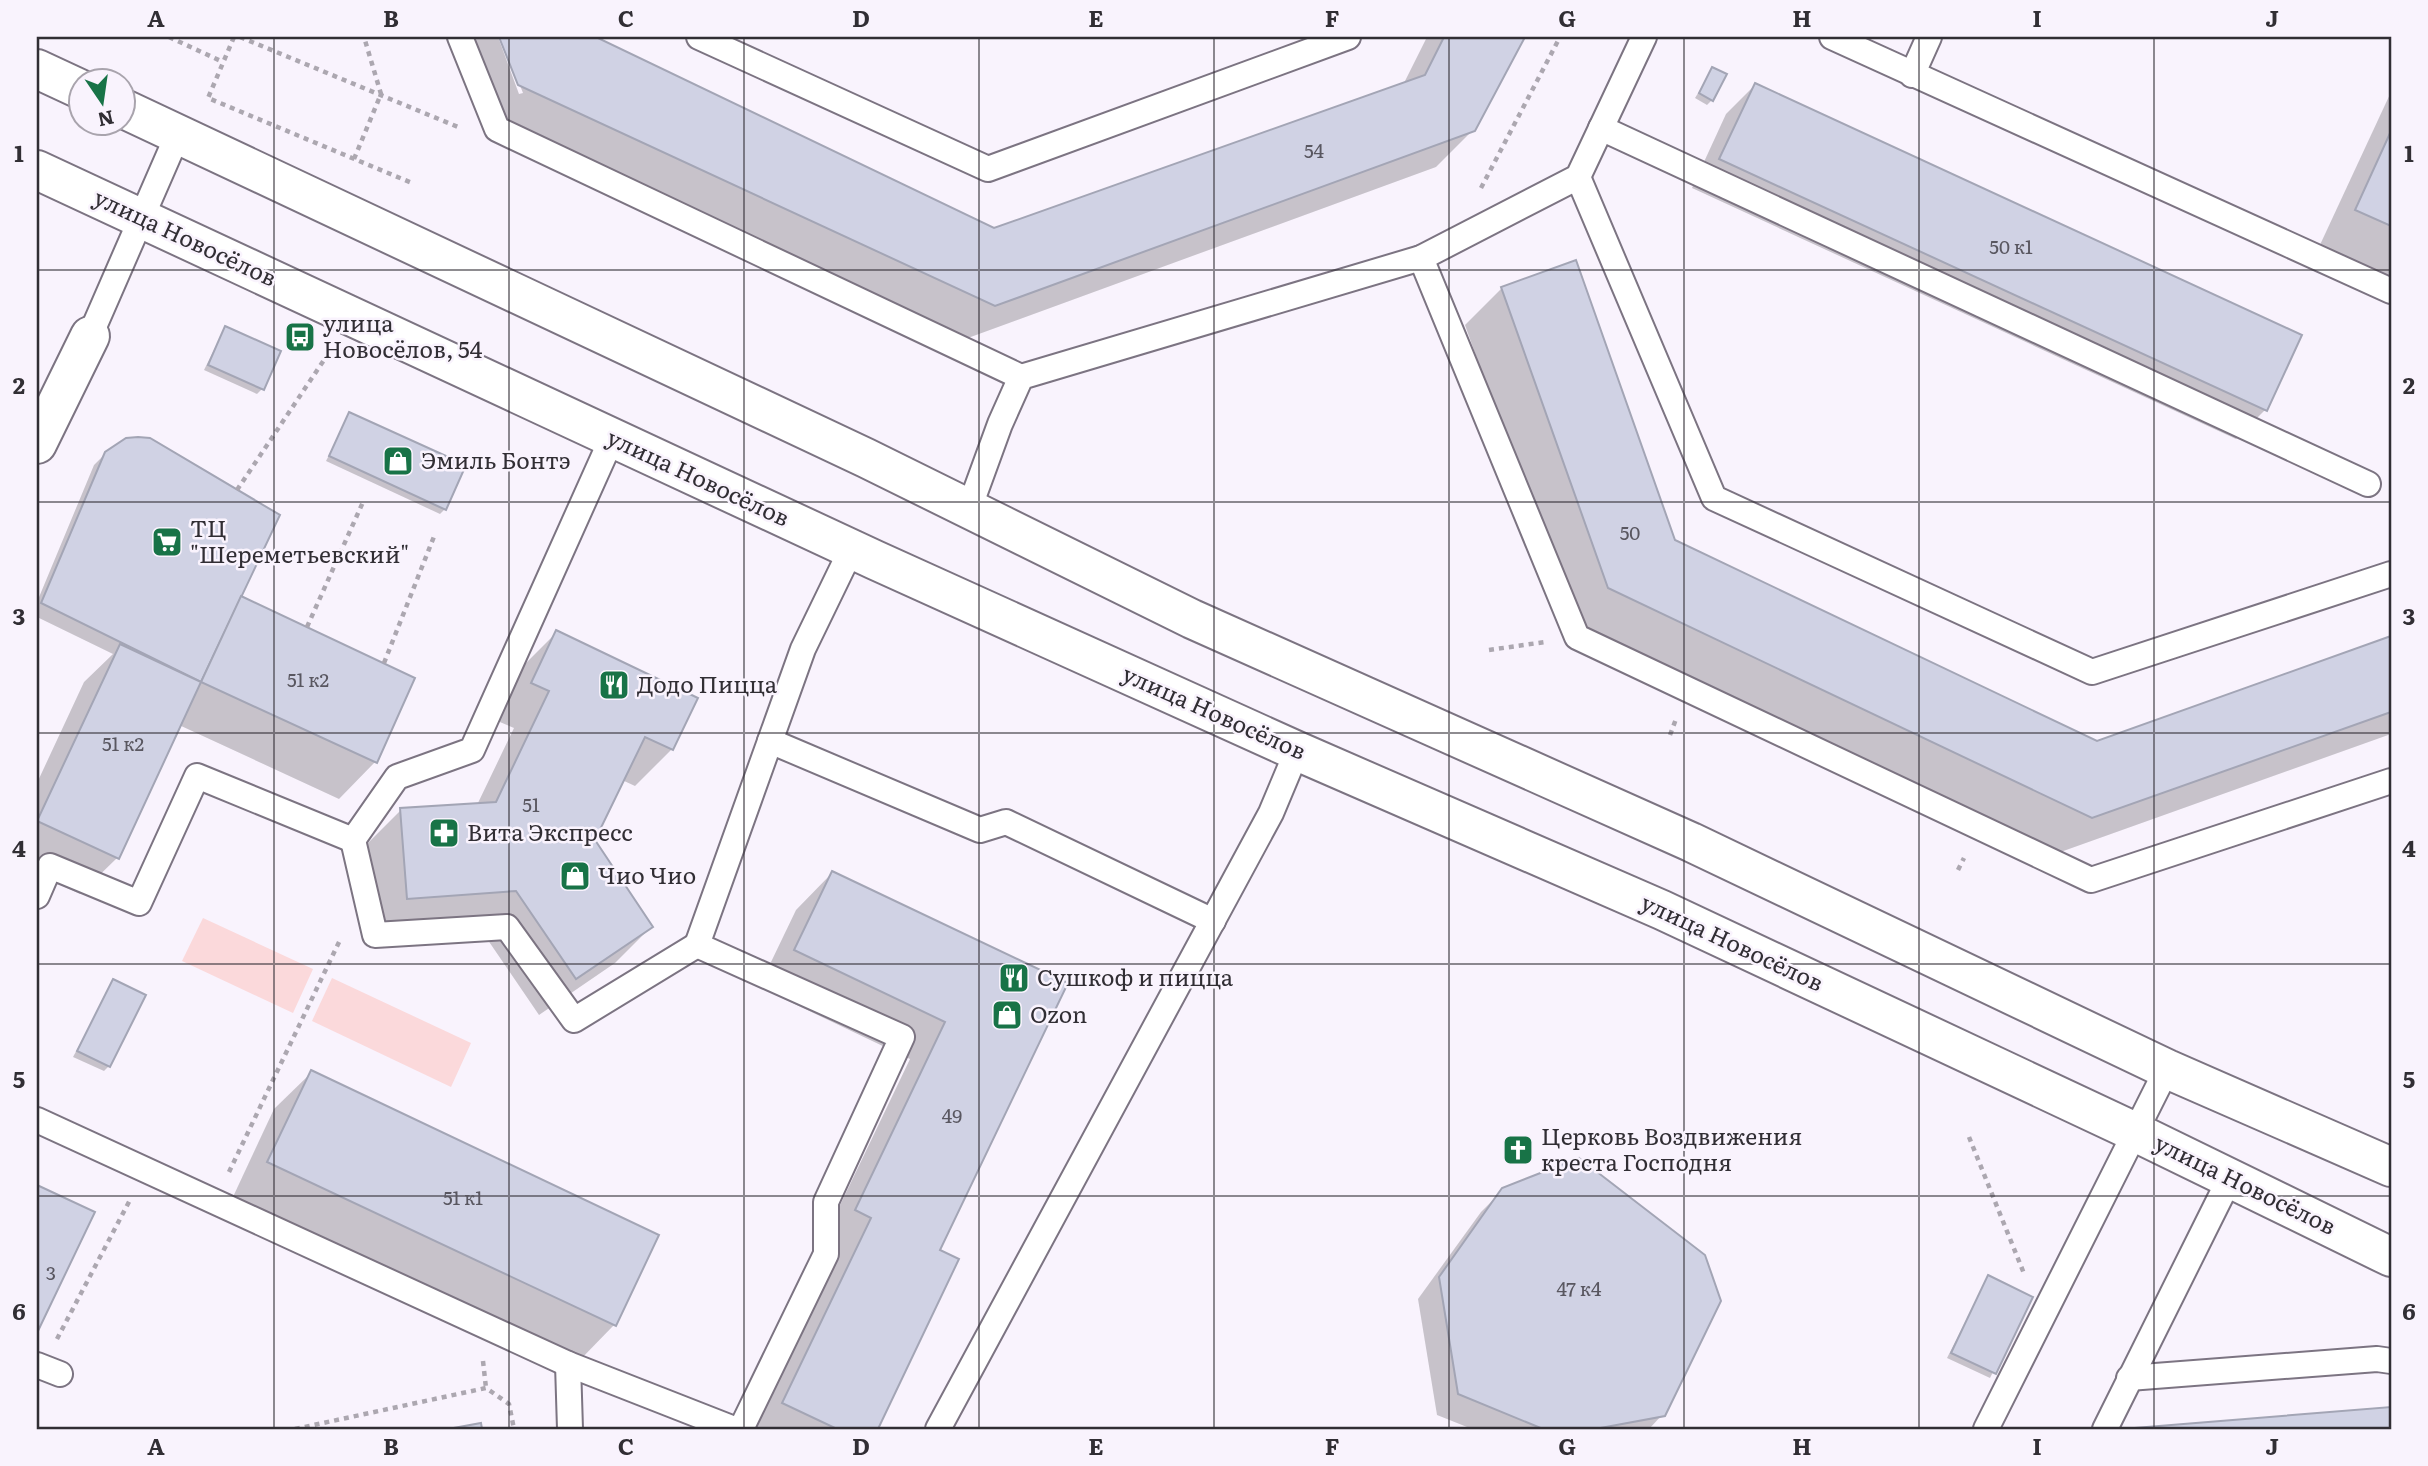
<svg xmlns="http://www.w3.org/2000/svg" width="2428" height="1466" font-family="Literata,serif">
<rect width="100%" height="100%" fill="#f9f3fd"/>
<g fill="#fbd9db">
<polygon points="203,918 313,969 293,1013 182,961"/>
<polygon points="332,978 471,1043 451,1087 312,1021"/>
</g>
<g fill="#0003">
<polygon points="449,37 498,37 519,94 523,93 501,37 592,37 994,230 1404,83 1427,37 1523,37 1474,129 1436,167 957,342 481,122"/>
<polygon points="1713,69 1712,100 1707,105 1695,98"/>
<polygon points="1755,85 2265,410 2236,439 1692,188 1726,114"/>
<polygon points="2391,92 2391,279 2319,247"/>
<polygon points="1502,288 1674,541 2097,743 2391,638 2391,734 2055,854 1571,624 1465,325"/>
<polygon points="225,328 262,389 257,394 204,370"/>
<polygon points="350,414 445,509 440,514 326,461"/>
<polygon points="106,453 239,597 412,678 375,762 339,799 179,725 117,858 80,894 37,874 37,783 84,682 113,654 37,617 37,602 94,465"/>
<polygon points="557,632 672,749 635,786 622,780 593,840 651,927 615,963 539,1015 479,927 371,935 364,847 401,810 477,805 514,728 495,720 520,669"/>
<polygon points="832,873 1066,984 938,1251 957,1260 876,1429 752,1429 820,1247 910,1059 759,987 796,910"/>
<polygon points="114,982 109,1066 104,1071 73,1057"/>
<polygon points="311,1073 656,1236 614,1325 578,1362 232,1199 274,1109"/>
<polygon points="37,1187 92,1213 37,1329"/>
<polygon points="1503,1190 1663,1414 1649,1429 1472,1429 1437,1415 1418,1299 1481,1212"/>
<polygon points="1988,1277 2030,1297 1990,1378 1947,1358"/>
<polygon points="2389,1408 2391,1429 2143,1429"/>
</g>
<g fill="#d0d2e4" stroke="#a3a5b5" stroke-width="2">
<polygon points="499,37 596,37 994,228 1425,75 1444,37 1525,37 1475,131 995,306 518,85"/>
<polygon points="1712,67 1727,74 1713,101 1699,93"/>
<polygon points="1755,83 2302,335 2267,411 1719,159"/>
<polygon points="2391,131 2391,226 2355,210"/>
<polygon points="1576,260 1675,540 2097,741 2391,636 2391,712 2092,818 1608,588 1501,287"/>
<polygon points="225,326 281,351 264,390 208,365"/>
<polygon points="349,412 466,465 446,510 329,456"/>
<polygon points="138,437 150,438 280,515 201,682 41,603 105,452 126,438"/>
<polygon points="241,596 415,678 377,763 201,682"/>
<polygon points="556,630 698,698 673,750 645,737 595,840 653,927 576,979 516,891 407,899 400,808 496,802 549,691 531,683"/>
<polygon points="120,644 201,682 119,859 37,821"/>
<polygon points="832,871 1068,983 940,1250 959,1259 878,1429 837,1429 782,1403 871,1218 855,1210 945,1022 794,950"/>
<polygon points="113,979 146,995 110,1067 77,1051"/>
<polygon points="311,1070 659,1235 616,1326 267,1162"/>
<polygon points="1579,1158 1705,1255 1721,1301 1665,1416 1595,1429 1543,1429 1458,1394 1439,1277 1502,1188"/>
<polygon points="37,1185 95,1212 37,1333"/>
<polygon points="1988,1275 2033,1297 1996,1374 1951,1353"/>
<polygon points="2391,1407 2391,1429 2122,1429"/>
<polygon points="481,1423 482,1429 448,1429"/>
</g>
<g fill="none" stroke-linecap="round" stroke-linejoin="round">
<g stroke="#7c7482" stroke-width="28">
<g id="lane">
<polyline points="460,37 497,129 1021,377"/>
<polyline points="699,37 988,169 1348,37"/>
<polyline points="1832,37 2391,291"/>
<polyline points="1912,75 1929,37"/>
<polyline points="1601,128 2368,484"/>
<polyline points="1578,177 1714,498 2092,672 2391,574"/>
<polyline points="1421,258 1577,637 2091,880 2391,781"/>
<polyline points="90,336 178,134"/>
<polyline points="969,509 1000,424 1021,377 1421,258 1578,177 1644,37"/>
<polyline points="770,741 980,830 1006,822 1213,921"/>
<polyline points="353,840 375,935 507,927 574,1020 697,945"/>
<polyline points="37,896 50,866 139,903 197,776 353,840 397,777 472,750 612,438"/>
<polyline points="37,1120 568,1364 734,1429"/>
<polyline points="568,1364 570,1429"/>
<polyline points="37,1365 60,1374"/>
<polyline points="2129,1378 2377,1359 2391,1361"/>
<polyline points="741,1429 826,1254 826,1202 902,1037 697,945 803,649 852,548"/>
<polyline points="938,1429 1271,813 1297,751"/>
<polyline points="1986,1429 2167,1069"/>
<polyline points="2105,1429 2230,1178"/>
</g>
</g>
<g stroke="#7c7482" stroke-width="42">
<polyline id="street" points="37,444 90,336"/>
</g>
<g stroke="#7c7482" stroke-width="42">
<g id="secondary">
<polyline points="37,69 80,89"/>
<polyline points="122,108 866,458 1192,619 1691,842 2167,1069 2391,1167"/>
<polyline points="37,170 875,560 1297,751 1662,910 2135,1132 2391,1257"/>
</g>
</g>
<g stroke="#aca7b0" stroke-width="4.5" stroke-dasharray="5 5" stroke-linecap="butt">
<polyline points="169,37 223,62"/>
<polyline points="234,37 208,98 412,183"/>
<polyline points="240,37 458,127"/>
<polyline points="354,159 381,94 364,37"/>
<polyline points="1481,188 1560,37"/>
<polyline points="237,490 330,351"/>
<polyline points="307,627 363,502"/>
<polyline points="1489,650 1545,642"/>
<polyline points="384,663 435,534"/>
<polyline points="1670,735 1676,719"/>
<polyline points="1958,870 1964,858"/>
<polyline points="1969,1137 2025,1276"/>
<polyline points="229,1172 340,940"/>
<polyline points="57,1339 131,1198"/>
<polyline points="483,1361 486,1388"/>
<polyline points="295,1429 486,1388 509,1404 514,1429"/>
</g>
<use href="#lane" stroke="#fff" stroke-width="24"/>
<use href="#street" stroke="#fff" stroke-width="38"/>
<use href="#secondary" stroke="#fff" stroke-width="38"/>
</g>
<path fill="none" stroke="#312e34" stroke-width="2" stroke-opacity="0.55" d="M274,37v1392M509,37v1392M744,37v1392M979,37v1392M1214,37v1392M1449,37v1392M1684,37v1392M1919,37v1392M2154,37v1392M37,270h2354M37,502h2354M37,733h2354M37,964h2354M37,1196h2354"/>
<defs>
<g id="bus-square" transform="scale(1.575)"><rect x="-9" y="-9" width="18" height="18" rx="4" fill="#187347" stroke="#f9f3fd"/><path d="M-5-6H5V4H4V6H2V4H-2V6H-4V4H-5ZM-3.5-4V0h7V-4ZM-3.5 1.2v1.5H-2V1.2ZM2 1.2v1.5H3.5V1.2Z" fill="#fff"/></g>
<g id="shop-square" transform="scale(1.575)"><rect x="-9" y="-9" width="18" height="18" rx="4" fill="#187347" stroke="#f9f3fd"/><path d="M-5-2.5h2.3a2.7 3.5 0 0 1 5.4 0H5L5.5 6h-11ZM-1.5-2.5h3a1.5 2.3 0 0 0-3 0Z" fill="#fff"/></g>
<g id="supermarket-square" transform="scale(1.575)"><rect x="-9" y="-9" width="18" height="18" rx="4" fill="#187347" stroke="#f9f3fd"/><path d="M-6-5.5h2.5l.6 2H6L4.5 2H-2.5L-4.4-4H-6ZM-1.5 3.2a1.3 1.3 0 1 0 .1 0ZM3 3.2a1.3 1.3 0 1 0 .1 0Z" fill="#fff"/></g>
<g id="restaurant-square" transform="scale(1.575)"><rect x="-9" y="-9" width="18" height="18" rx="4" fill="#187347" stroke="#f9f3fd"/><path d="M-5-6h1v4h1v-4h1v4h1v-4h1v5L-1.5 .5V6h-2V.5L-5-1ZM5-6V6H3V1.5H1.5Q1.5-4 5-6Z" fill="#fff"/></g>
<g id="pharmacy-square" transform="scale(1.575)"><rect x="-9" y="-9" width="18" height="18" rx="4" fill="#187347" stroke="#f9f3fd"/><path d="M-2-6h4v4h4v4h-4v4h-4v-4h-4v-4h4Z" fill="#fff"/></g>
<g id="church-square" transform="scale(1.575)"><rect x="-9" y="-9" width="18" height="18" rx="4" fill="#187347" stroke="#f9f3fd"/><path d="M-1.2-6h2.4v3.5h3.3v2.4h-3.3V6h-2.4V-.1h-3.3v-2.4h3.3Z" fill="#fff"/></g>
</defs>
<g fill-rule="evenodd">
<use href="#bus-square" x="300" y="337"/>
<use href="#shop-square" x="398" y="461"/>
<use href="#supermarket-square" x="167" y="542"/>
<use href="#restaurant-square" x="614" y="685"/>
<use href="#pharmacy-square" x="444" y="833"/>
<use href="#shop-square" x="575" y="876"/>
<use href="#restaurant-square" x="1014" y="978"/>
<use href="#shop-square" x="1007" y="1015"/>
<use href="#church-square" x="1518" y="1150"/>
</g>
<g text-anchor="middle" stroke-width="5" stroke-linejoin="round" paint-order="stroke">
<g font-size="19" fill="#595760">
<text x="1314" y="158">54</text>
<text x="2011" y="254">50 к1</text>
<text x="1630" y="540">50</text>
<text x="308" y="687">51 к2</text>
<text x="123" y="751">51 к2</text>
<text x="531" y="812">51</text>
<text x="952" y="1123">49</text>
<text x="463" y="1205">51 к1</text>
<text x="51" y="1280">3</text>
<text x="1579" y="1296">47 к4</text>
</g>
<g font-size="23" fill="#312e34" stroke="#f9f3fd">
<text transform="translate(185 238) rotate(25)" y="8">улица Новосёлов</text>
<text transform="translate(698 478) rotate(25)" y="8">улица Новосёлов</text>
<text transform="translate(1214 713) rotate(24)" y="8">улица Новосёлов</text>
<text transform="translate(1732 943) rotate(25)" y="8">улица Новосёлов</text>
<text transform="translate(2245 1185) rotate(26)" y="8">улица Новосёлов</text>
</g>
<g font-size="23" fill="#312e34" stroke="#f9f3fd" text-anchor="start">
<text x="323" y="332">улица<tspan x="323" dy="26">Новосёлов, 54</tspan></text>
<text x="421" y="469">Эмиль Бонтэ</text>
<text x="190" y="537">ТЦ<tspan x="190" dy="26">"Шереметьевский"</tspan></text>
<text x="637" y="693">Додо Пицца</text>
<text x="467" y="841">Вита Экспресс</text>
<text x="598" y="884">Чио Чио</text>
<text x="1037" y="986">Сушкоф и пицца</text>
<text x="1030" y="1023">Ozon</text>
<text x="1541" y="1145">Церковь Воздвижения<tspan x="1541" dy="26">креста Господня</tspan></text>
</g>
</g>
<rect width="2428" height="1466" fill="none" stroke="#f9f3fd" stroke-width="77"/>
<g transform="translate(102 102) rotate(167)"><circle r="33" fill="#f9f3fd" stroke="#a9a4ad" stroke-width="2"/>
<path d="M0-5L12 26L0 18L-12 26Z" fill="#187347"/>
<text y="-10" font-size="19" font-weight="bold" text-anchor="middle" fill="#312e34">N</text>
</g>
<rect x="38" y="38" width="2352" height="1390" fill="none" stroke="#312e34" stroke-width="2.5"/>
<g font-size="23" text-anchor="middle" font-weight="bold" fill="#312e34">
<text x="156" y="27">A</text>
<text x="391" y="27">B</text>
<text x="626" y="27">C</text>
<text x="861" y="27">D</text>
<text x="1096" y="27">E</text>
<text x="1332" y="27">F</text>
<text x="1567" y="27">G</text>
<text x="1802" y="27">H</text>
<text x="2037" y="27">I</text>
<text x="2272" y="27">J</text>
<text x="19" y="162">1</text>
<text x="2409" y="162">1</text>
<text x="19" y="394">2</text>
<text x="2409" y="394">2</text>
<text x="19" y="625">3</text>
<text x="2409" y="625">3</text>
<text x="19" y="857">4</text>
<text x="2409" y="857">4</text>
<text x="19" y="1088">5</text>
<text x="2409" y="1088">5</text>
<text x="19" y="1320">6</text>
<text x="2409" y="1320">6</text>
<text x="156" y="1455">A</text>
<text x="391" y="1455">B</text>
<text x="626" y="1455">C</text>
<text x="861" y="1455">D</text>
<text x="1096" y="1455">E</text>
<text x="1332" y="1455">F</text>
<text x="1567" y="1455">G</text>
<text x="1802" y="1455">H</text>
<text x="2037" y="1455">I</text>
<text x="2272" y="1455">J</text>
</g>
</svg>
